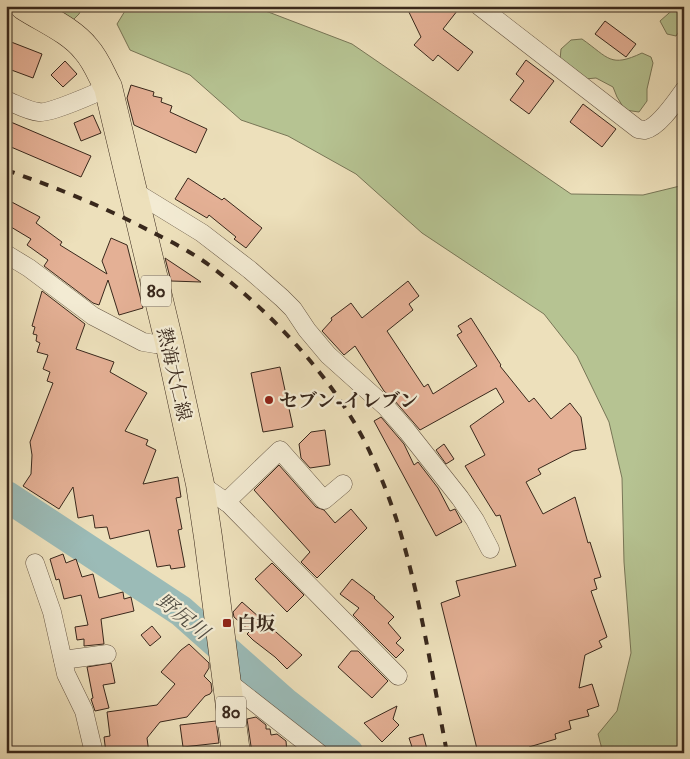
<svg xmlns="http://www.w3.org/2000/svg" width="690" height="759" font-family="'IM FELL DW Pica','Noto Serif JP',serif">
<rect width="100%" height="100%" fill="#ede0bb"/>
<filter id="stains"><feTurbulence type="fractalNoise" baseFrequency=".004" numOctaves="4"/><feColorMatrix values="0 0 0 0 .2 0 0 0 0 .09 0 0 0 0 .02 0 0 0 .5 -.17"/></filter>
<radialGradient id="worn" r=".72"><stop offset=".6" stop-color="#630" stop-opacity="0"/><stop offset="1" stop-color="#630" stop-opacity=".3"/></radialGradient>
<g fill="#b6c392" stroke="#787657">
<polygon points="39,6 83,6 79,14 70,23"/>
<polygon points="128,6 250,6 271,13 352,44 571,194 643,195 684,185 684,753 603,753 598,734 617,711 631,653 624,562 622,478 609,422 577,356 544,314 422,233 356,174 288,136 241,120 190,75 130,50 117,24"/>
<polygon points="677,6 684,6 684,24 676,36 667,34 660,21"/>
<path d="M582,39c27,19 28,29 60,14l9,4 2,6 -6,26v12l-8,11 -14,-2 -8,-13 -4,-10 -17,-9 -11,1 -25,-19 1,-11 10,-9z"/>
</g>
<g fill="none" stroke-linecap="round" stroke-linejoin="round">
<polyline stroke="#9bbbb7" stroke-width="31" points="6,496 181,611 286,704 348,753"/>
</g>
<g fill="#e4b095" stroke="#39281c">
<polygon points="406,6 461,6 443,29 473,52 458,71 438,55 433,61 414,45 421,37"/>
<polygon points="605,21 636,44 626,57 595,34"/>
<polygon points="6,40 42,54 33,78 6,68"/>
<polygon points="526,60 554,81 529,114 510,100 524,81 516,74"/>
<polygon points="65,61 77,74 63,87 51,75"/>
<polygon points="131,85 154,92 153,96 162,98 161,102 172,106 170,112 207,129 196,153 134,125 127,98"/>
<polygon points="583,104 616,129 602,147 570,122"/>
<polygon points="93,115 101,133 81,141 74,123"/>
<polygon points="6,120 91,156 81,177 11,147 6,147"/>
<polygon points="188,178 222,200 224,198 262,228 246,248 234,239 236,237 209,215 207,218 175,199"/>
<polygon points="6,199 40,217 36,223 62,242 60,245 107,274 102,261 111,238 127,245 143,308 119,315 108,280 99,305 93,303 44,266 48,260 27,245 31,239 6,224"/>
<polygon points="165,258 201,282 171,281"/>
<polygon points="408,281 419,296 409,304 413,310 387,331 424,387 428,384 433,394 477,366 457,335 462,332 458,326 471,318 501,365 500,366 529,402 534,398 551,419 570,403 581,417 586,449 573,451 538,469 541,474 526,482 543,514 575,497 588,543 590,542 601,577 594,579 597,589 591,591 607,637 599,641 602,647 585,655 579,688 592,684 599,706 587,710 589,716 569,721 571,729 555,734 556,739 529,747 530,753 478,753 441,603 460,596 456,581 516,566 500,515 496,516 465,466 485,455 470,426 504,402 496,388 420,430 394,400 384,391 355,346 344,355 322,331 332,320 331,318 351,303 362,318"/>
<polygon points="42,291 85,324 76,349 114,362 110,372 147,393 125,431 148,440 146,445 156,450 143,484 178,477 181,497 176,498 182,529 178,530 185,567 171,569 170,565 157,567 149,530 110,539 107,527 95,528 93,515 78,518 73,487 59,509 23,486 31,474 32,455 30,442 53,383 47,381 50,372 43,369 48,355 37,352 40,343 36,341 37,335 33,334 35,327 32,326"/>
<polygon points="280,367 293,427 263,432 251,373"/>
<polygon points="381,417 404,444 414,465 418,462 438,488 450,511 455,509 462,522 436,536 374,421"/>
<polygon points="325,430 330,465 310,468 301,458 299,444 311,432"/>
<polygon points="444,444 454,459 446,464 436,450"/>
<polygon points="279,465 316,507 324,510 335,523 351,509 367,528 317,578 301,562 310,552 254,490"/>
<polygon points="63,554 66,563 76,559 82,577 93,574 99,598 123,592 124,599 131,597 134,611 101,619 104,644 84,646 84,639 77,640 75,627 88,625 81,595 64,599 59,579 56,580 50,559"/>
<polygon points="272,563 304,595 287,612 255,579"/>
<polygon points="352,579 375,597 374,598 394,617 388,623 401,638 396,643 404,650 396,658 353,615 359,608 340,594"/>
<polygon points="242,602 302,655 287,669 275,657 253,640 247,634 250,631 234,617 233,612"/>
<polygon points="152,626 161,637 150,646 141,635"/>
<polygon points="189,644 209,663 209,668 204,676 211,683 212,691 210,694 205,696 187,717 160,722 147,738 149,753 106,753 104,737 110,736 107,712 157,705 175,684 161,672 181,650"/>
<polygon points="351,651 358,651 388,681 372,698 338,667"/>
<polygon points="111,663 115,683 103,685 109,708 95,711 91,699 93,698 87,667"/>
<polygon points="397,706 393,719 399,725 382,742 364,723"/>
<polygon points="256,717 266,725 266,729 270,729 271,735 277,734 286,741 287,753 252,753 247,719"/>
<polygon points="216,721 219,743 183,747 180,725"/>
<polygon points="423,734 428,753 414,753 409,738"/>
</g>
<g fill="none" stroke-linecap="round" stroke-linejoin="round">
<g stroke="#665644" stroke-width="19">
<g id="minor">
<path d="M479,6l159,123c0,0 7,1 7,1 14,-3 31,-29 39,-40"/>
<path d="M6,100c10,4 22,11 33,12 10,2 58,-19 69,-25"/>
<polyline points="132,190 202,233 250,270 282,298 293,309 307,330 328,355 386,407 407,431 460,498 475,520 490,549"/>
<polyline points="6,254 29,268 93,316 143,342 155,344 169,342"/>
<polyline points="200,484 229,504 398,676"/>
<polyline points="226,502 280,450 324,500 343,484"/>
<polyline points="35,563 52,612 66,674 84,711 94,753"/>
<polyline points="63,660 107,654"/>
<polyline points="227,681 319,753"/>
</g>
</g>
<g stroke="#39281c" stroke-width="29">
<path id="primary" d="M24,6c20,13 47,24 62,43 10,11 15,25 22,38l61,255 31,142 8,53 28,216"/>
</g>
<use href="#minor" stroke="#f3ebd3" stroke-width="18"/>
<use href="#primary" stroke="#ede0bb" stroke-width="28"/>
<path stroke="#39281c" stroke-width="4" stroke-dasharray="9 9" stroke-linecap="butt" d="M6,170c49,17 96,36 142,60 20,10 42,21 61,35 53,40 105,93 140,149 20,31 35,69 47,104 24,76 36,156 51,235"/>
</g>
<g fill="#8f2418" stroke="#f3ebd3" stroke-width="2">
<circle cx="269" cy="400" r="5"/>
<rect x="222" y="618" width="10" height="10" rx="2.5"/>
</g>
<g text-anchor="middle" stroke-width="4.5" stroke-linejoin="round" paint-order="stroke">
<g fill="#f3ebd3" stroke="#716253" stroke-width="1">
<rect x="141" y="275.5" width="30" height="31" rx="4"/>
<rect x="216" y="696.5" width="30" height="31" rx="4"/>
</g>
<g font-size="18" font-weight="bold" fill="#39281c">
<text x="156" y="297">80</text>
<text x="231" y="718">80</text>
</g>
<g font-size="19" fill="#39281c" stroke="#f3ebd3">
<text transform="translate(175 374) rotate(77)" y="7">熱海大仁線</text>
</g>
<g font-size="19" font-weight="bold" fill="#39281c" stroke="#f3ebd3" text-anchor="start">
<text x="279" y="407">セブン-イレブン</text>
<text x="237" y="630">白坂</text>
</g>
<g font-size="20" font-style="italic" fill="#524d43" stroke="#f3ebd3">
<text transform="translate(183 616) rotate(38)" y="7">野尻川</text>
</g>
</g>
<rect width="690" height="759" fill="none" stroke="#ede0bb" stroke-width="25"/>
<rect x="8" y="8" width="675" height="744" fill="none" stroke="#39281c" stroke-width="2.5"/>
<rect x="12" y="12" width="665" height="734" fill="none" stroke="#39281c"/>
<rect width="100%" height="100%" filter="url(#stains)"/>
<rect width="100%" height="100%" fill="url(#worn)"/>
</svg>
